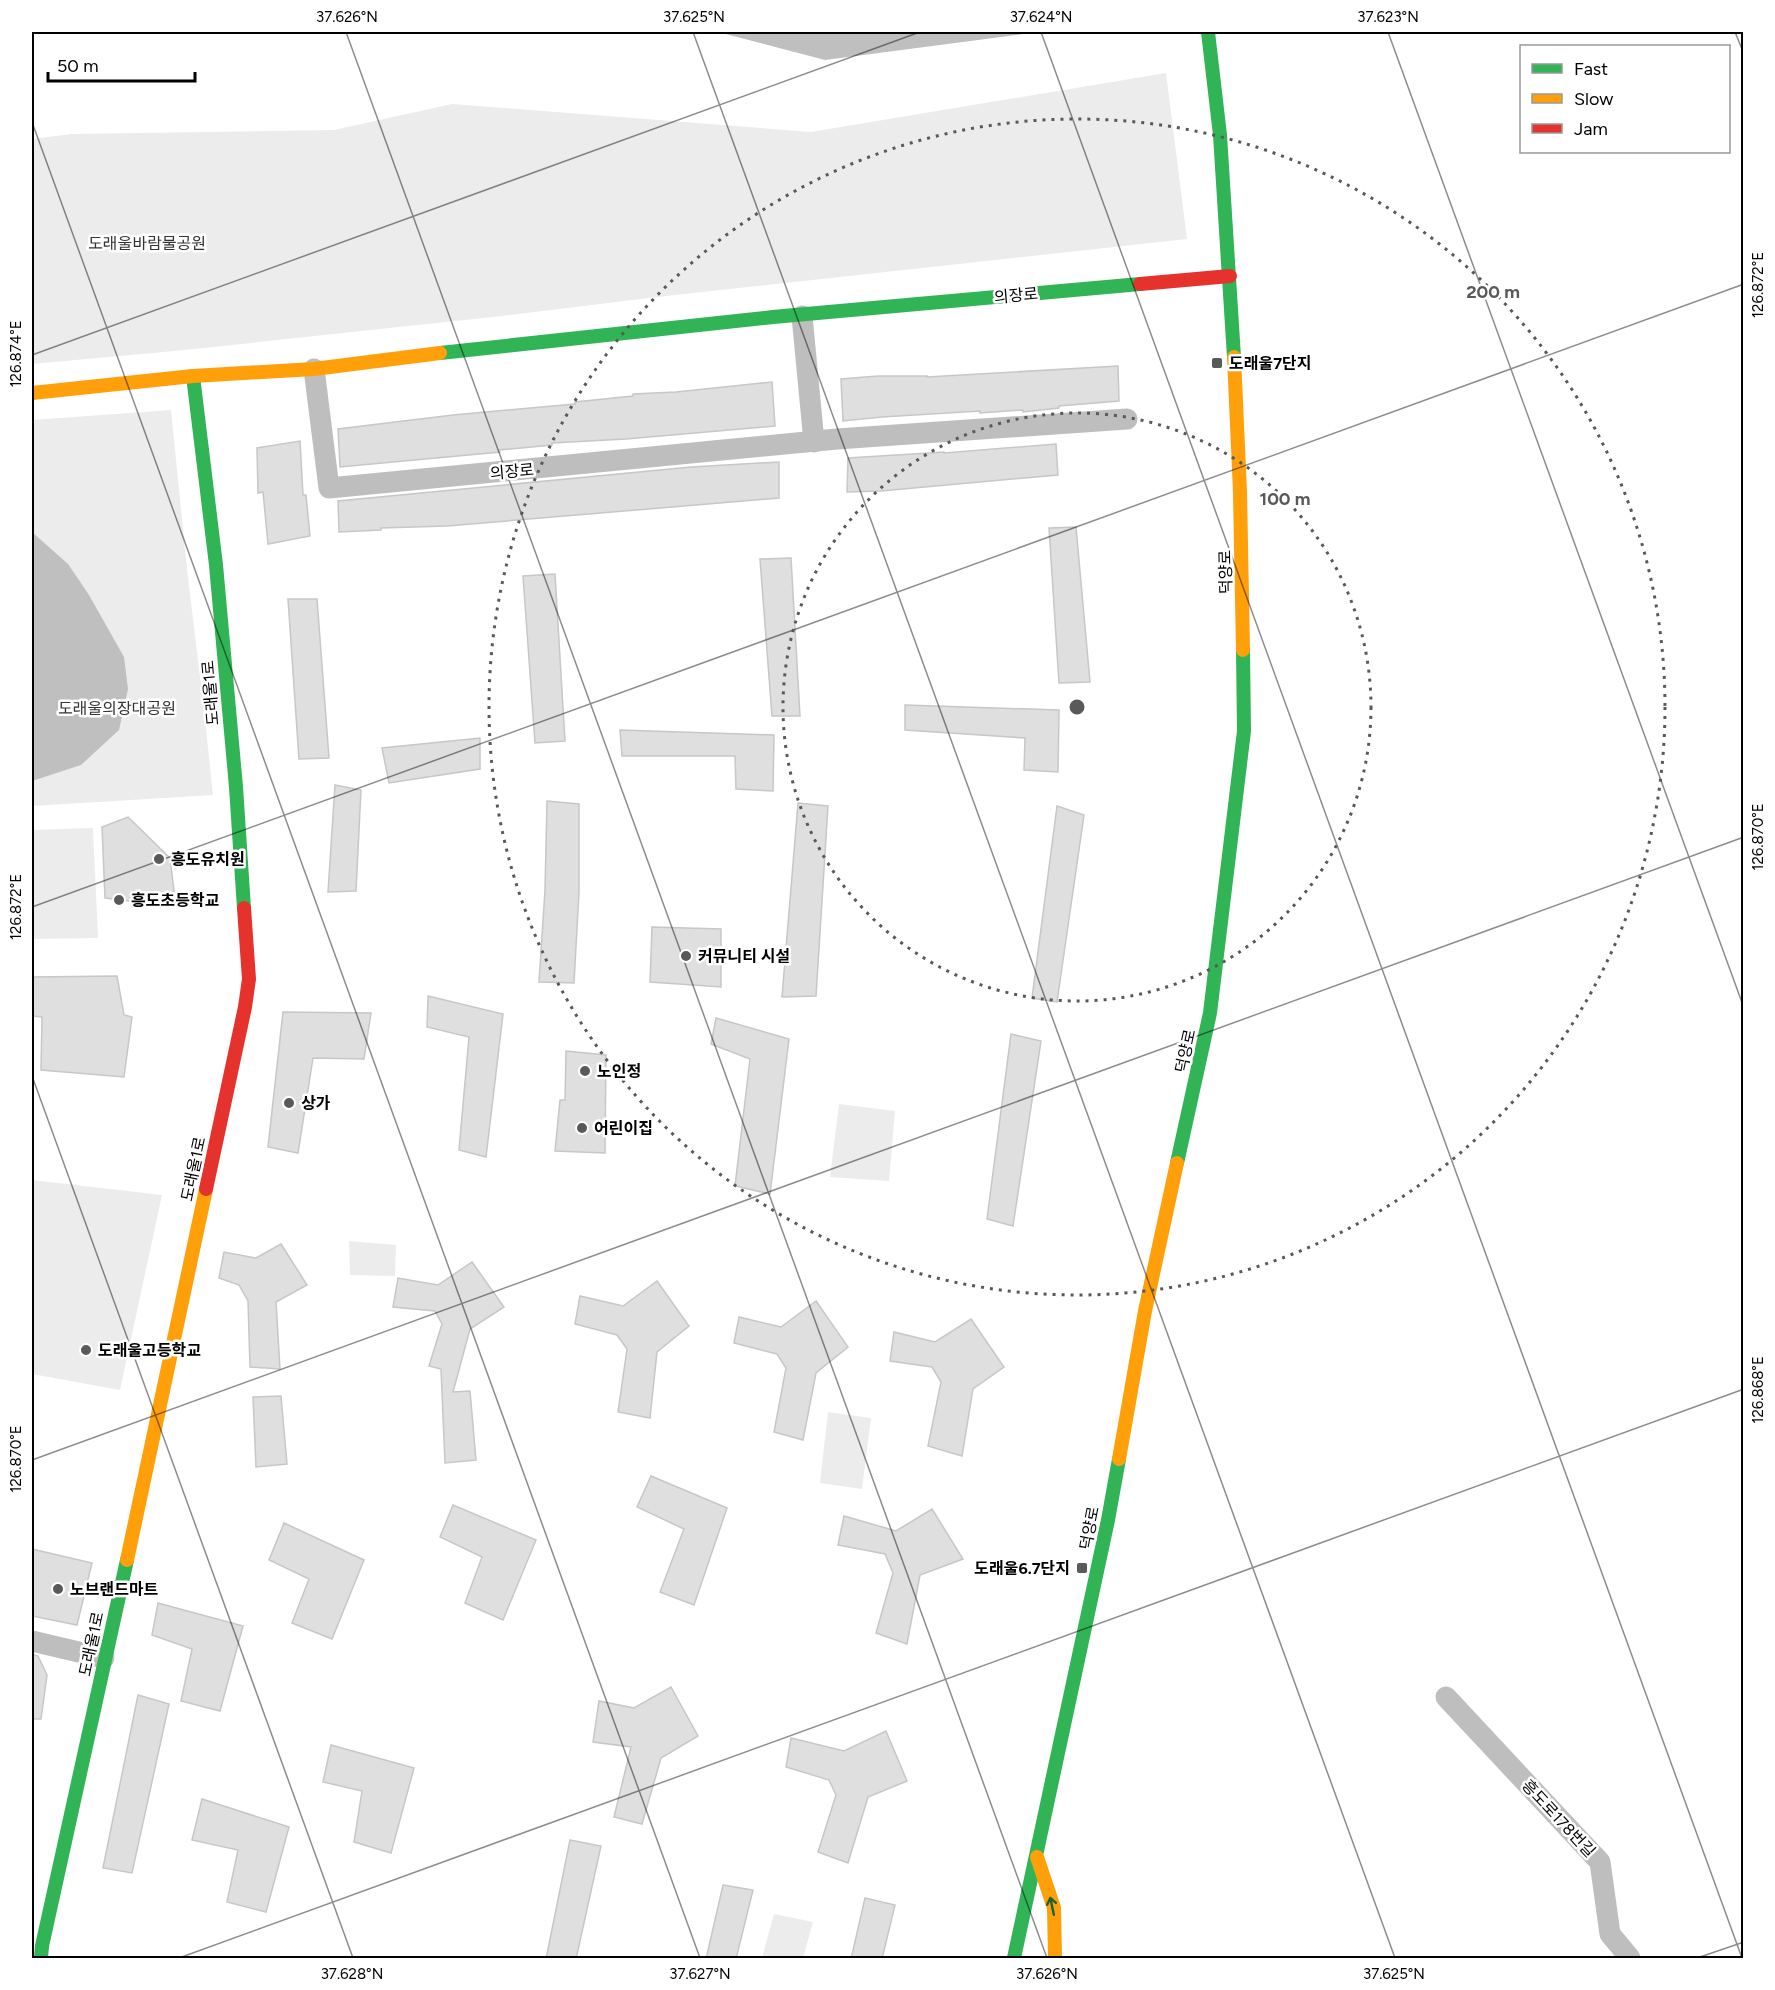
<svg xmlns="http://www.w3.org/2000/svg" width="1775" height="1990" font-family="Figtree,'Noto Sans KR',sans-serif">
<rect width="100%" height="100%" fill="#fff"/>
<g fill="#ececec">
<polygon points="1166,73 1187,239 657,297 502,316 185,350 32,364 32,139 71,134 334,130 452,104 811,132"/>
<polygon points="171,410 187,569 204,710 213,795 32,806 32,420"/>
<polygon points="93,828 98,938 32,939 32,830"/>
<polygon points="839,1104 895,1111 889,1181 830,1177"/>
<polygon points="32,1180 162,1195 120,1390 32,1374"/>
<polygon points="349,1241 396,1245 395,1276 350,1275"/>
<polygon points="828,1412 871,1418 862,1489 820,1483"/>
<polygon points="774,1914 813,1922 803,1958 762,1958"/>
</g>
<g fill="#bfbfbf">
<polygon points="718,32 1038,32 825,60"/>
<polygon points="32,532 68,564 89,595 124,657 128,689 119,730 81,765 32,781"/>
</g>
<g fill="#dfdfdf" stroke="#c7c7c7" stroke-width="1.5">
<polygon points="1118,366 1119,401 1059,406 1059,408 1023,412 1023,410 980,413 980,411 882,417 843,421 841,379 878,376 927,376 927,377"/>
<polygon points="772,382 775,426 626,439 552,443 552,445 499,450 500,452 340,467 338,429 453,415 575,404 575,402 633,396 633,394 676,392"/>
<polygon points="300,441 303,495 306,495 310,536 268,544 263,492 258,493 257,448"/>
<polygon points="1056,444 1058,475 881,491 847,492 848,458 944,452 944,453"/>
<polygon points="779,462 779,498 447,526 381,528 381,530 339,532 338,501 691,467"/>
<polygon points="1076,527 1090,682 1059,683 1049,528"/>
<polygon points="791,558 800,716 772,716 760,559"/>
<polygon points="555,574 565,741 535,743 523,576"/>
<polygon points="288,599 317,599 329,758 299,759"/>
<polygon points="905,705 1059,710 1058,772 1024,770 1025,738 905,730"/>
<polygon points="620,730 774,735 773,791 736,789 735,756 622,756"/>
<polygon points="480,738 480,769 389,783 382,748"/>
<polygon points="335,785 361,790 356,891 328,892"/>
<polygon points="547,801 579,804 579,892 574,983 539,982 545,890"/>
<polygon points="798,803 828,806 816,996 782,997"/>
<polygon points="1057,806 1084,815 1057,1002 1032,998"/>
<polygon points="128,817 170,858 176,907 105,898 102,827"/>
<polygon points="652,927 721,929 721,987 650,982"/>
<polygon points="117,976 124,1015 132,1017 124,1077 41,1070 42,1017 32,1016 32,977"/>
<polygon points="428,996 503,1014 486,1157 459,1150 469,1037 427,1027"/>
<polygon points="283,1012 371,1013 364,1059 313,1058 298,1153 268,1147"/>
<polygon points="716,1018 789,1039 770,1194 735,1186 750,1059 711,1044"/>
<polygon points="1011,1034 1041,1041 1013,1226 987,1219"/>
<polygon points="566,1051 606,1055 605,1153 555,1151 560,1100 565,1100"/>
<polygon points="281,1244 307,1285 276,1302 280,1369 250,1367 248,1301 239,1285 219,1278 224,1252 256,1258"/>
<polygon points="472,1262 504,1307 470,1329 453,1392 470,1391 476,1460 445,1463 441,1369 429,1366 442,1324 435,1311 393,1307 398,1278 438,1285"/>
<polygon points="657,1281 689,1326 657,1352 650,1418 618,1412 627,1349 617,1335 575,1324 580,1296 623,1306"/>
<polygon points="816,1301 848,1347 816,1373 803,1440 774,1432 786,1368 777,1354 734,1343 739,1317 781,1327"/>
<polygon points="971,1319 1004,1367 973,1389 962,1456 928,1446 941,1382 932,1367 890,1361 894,1332 935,1342"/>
<polygon points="281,1396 287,1464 256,1467 253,1397"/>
<polygon points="651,1476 727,1508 694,1605 660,1592 684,1529 637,1507"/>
<polygon points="453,1505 536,1540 503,1620 465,1603 482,1557 440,1537"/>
<polygon points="932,1509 963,1559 920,1575 907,1644 876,1633 893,1573 885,1554 838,1545 844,1516 896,1531"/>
<polygon points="284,1523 364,1560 332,1639 292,1623 309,1579 269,1560"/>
<polygon points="32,1549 92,1563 77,1625 32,1616"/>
<polygon points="158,1603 243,1626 220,1711 181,1701 192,1649 152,1635"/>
<polygon points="32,1654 38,1656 47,1675 41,1719 32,1719"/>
<polygon points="671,1687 698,1736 661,1758 642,1824 614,1817 631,1747 593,1742 599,1701 634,1708"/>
<polygon points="138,1695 169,1704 132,1873 103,1868"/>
<polygon points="886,1731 907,1781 868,1797 848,1863 818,1852 836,1795 829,1780 786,1767 791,1738 844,1751"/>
<polygon points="331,1745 414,1768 391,1853 354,1842 362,1791 323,1782"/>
<polygon points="202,1799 289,1827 266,1912 227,1902 238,1850 192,1840"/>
<polygon points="570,1840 601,1846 576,1959 546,1959"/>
<polygon points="723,1885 753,1890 736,1959 706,1959"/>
<polygon points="865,1898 895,1905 882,1959 851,1959"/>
</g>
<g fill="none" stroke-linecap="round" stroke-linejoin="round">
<g stroke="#bebebe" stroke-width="21">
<polyline points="802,316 814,442"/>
<polyline points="314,369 329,488 837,439 1127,419"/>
<polyline points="32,1641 104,1658"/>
<polyline points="1446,1697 1600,1862 1610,1934 1630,1958"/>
</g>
<g stroke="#30b455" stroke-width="14">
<polyline points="1208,32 1220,135 1234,357"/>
<polyline points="440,353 773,317 1140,284"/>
<polyline points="193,376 216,565 236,787 244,908"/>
<polyline points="1177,1163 1210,1013 1244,731 1243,650"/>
<polyline points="41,1958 42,1946 127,1560"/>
<polyline points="1014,1958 1108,1520 1119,1459"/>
</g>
<g stroke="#ff9f0a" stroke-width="14">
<polyline points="1234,357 1240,492 1243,650"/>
<polyline points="32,393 193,376 314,369 440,353"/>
<polyline points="1119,1459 1145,1311 1177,1163"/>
<polyline points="127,1560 206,1189"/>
<polyline points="1037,1857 1054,1908 1055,1958"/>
</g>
<g stroke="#e5322d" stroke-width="14">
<polyline points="1140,284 1230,276"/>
<polyline points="206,1189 245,1007 249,979 244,908"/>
</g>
</g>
<defs><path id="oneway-shaft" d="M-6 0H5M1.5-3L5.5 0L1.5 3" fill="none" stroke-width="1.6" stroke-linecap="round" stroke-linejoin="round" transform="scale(1.5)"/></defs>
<use stroke="#1a632f" href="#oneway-shaft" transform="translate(1052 1906) rotate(-102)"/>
<path fill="none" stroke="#000" stroke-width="1.5" stroke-opacity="0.45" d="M346,32l701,1926M693,32l702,1926M1041,32l701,1926M1388,32l356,976M1735,32l9,22M32,122l668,1836M32,355l888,-323M32,907l1712,-623M32,1076l321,882M32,1460l1712,-623M179,1958l1565,-569M1697,1958l47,-16"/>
<g fill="none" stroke="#595959" stroke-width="3" stroke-dasharray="3 6">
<circle cx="1077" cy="707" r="294"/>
<circle cx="1077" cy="707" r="588"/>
</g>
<g fill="#595959" stroke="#fff" stroke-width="2">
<rect x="1211" y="357" width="12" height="12" rx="3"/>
<circle cx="159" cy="859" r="6"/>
<circle cx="119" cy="900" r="6"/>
<circle cx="686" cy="956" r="6"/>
<circle cx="585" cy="1071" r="6"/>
<circle cx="289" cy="1103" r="6"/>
<circle cx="582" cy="1128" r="6"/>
<circle cx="86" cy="1350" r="6"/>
<rect x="1076" y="1562" width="12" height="12" rx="3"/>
<circle cx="58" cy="1589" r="6"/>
</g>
<g text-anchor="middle" stroke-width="5" stroke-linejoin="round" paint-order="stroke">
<g font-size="16" fill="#333" stroke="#fff">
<text x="147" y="249">도래울바람물공원</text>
<text x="117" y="714">도래울의장대공원</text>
</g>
<g font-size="16" fill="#000" stroke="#fff">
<text transform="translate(1016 295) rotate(-5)" y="6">의장로</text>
<text transform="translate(512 471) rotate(-5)" y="6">의장로</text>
<text transform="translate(1225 572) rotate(-91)" y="6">덕양로</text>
<text transform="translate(210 693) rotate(-95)" y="6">도래울1로</text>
<text transform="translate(1185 1051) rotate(-78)" y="6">덕양로</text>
<text transform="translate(193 1169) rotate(-78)" y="6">도래울1로</text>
<text transform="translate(1089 1528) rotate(-79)" y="6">덕양로</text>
<text transform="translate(91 1644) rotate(-78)" y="6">도래울1로</text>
<text transform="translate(1559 1818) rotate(47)" y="6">흥도로178번길</text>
</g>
<g font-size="16" font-weight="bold" fill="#000" stroke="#fff" text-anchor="start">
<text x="1229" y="369">도래울7단지</text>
<text x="171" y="865">흥도유치원</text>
<text x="131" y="906">흥도초등학교</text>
<text x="698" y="962">커뮤니티 시설</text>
<text x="597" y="1077">노인정</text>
<text x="301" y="1109">상가</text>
<text x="594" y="1134">어린이집</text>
<text x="98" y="1356">도래울고등학교</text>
<text x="1070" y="1574" text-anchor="end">도래울6.7단지</text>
<text x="70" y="1595">노브랜드마트</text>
</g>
</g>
<circle cx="1077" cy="707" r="9" fill="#595959" stroke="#fff" stroke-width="3"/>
<g font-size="18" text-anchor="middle" font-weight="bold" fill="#595959" stroke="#fff" stroke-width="5" stroke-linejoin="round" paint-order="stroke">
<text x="1493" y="298">200 m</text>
<text x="1285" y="505">100 m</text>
</g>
<rect width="1775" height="1990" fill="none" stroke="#ffffff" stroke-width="66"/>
<rect x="1520" y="45" width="210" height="108" fill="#ffffff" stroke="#999999" stroke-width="1.5"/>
<rect x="1532" y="64" width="30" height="9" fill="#30b455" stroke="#999999" stroke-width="1.5"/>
<text x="1574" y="75" font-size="18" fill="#000000">Fast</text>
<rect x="1532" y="94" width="30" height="9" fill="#ff9f0a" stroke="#999999" stroke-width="1.5"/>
<text x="1574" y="105" font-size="18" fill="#000000">Slow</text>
<rect x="1532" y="124" width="30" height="9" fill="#e5322d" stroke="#999999" stroke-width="1.5"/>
<text x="1574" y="135" font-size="18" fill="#000000">Jam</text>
<path d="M48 72v9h147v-9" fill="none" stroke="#000000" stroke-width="3"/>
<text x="57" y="72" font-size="18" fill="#000000" stroke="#ffffff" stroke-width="4.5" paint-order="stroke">50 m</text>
<rect x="33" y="33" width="1709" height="1924" fill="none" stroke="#000" stroke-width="2"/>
<g font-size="15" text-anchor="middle" fill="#000">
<text x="347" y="22">37.626°N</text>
<text x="694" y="22">37.625°N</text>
<text x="1041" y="22">37.624°N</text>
<text x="1388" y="22">37.623°N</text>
<text transform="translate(1758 285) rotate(-90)" y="5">126.872°E</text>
<text transform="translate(16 354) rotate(-90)" y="5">126.874°E</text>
<text transform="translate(1758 837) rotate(-90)" y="5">126.870°E</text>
<text transform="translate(16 907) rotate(-90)" y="5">126.872°E</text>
<text transform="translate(1758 1390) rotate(-90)" y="5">126.868°E</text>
<text transform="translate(16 1459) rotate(-90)" y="5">126.870°E</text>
<text x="352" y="1979">37.628°N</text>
<text x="700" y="1979">37.627°N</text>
<text x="1047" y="1979">37.626°N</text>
<text x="1394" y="1979">37.625°N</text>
</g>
</svg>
